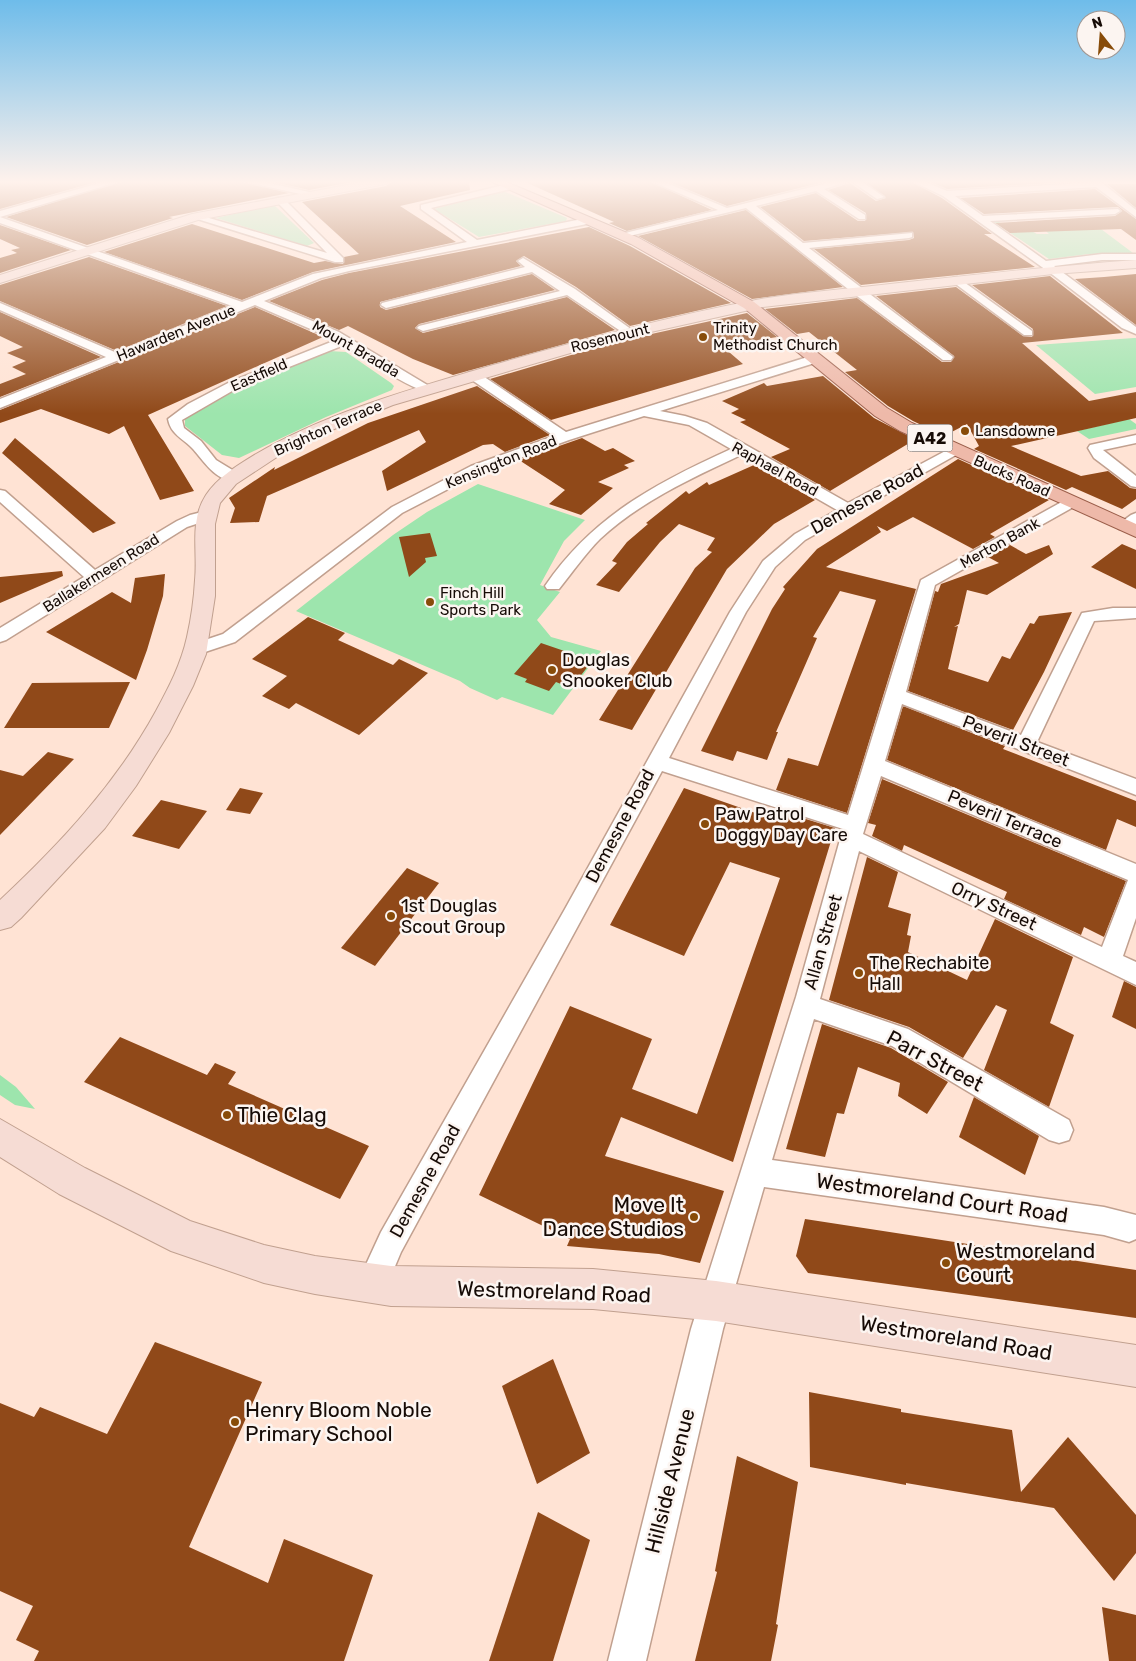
<svg xmlns="http://www.w3.org/2000/svg" width="1136" height="1661" font-family="Rubik,sans-serif">
<rect width="100%" height="100%" fill="#ffe3d4"/>
<g fill="#9de5ad">
<polygon points="503,191 567,218 566,221 479,237 434,209"/>
<polygon points="274,205 314,243 307,246 216,218"/>
<path d="M994,222h5c14,9 28,5 38,12h12l-3,-3 55,-2 32,24 -44,1 -40,5z"/>
<polygon points="1134,338 1136,338 1136,387 1095,394 1036,345"/>
<path d="M329,351l17,1 45,31 3,3 -2,4 -66,27 -87,41 -17,-3 -37,-29v-8c43,-25 95,-57 144,-67z"/>
<polygon points="1129,419 1136,424 1136,429 1089,439 1077,431"/>
<polygon points="478,484 585,520 564,541 540,585 560,592 537,620 551,637 601,651 553,715 502,697 497,700 470,688 460,681 296,611 393,535 427,512"/>
<polygon points="0,1075 16,1087 35,1109 15,1105 0,1095"/>
</g>
<g fill="#904919">
<polygon points="0,181 100,181 0,209"/>
<polygon points="123,181 240,181 289,193 169,217 173,218 87,245 6,217"/>
<polygon points="269,181 358,181 309,190"/>
<polygon points="393,181 469,181 470,190 400,206 456,242 313,272 242,300 104,252 192,224 314,263 325,261 343,264 344,257 359,254 302,202 386,186"/>
<polygon points="523,181 649,181 712,210 627,231 609,223 614,222"/>
<polygon points="667,181 828,181 727,206"/>
<polygon points="864,181 910,181 942,198 992,234 984,234 1035,267 861,285 814,249 909,240 914,238 913,232 804,241 760,207 816,193 858,221 865,221 866,213 828,190 850,183 876,201 886,198"/>
<polygon points="928,181 1067,181 1067,182 947,189"/>
<polygon points="1107,184 1136,184 1136,208"/>
<polygon points="1095,189 1136,219 1136,240 1121,229 1010,233 995,223 1115,216 1122,211 1118,207 984,214 960,198"/>
<polygon points="746,210 843,287 752,299 638,236"/>
<polygon points="0,225 71,250 0,273 0,258 17,253 11,250 20,248 0,239"/>
<polygon points="589,227 630,246 731,303 630,326 576,287 524,256 516,261 521,266 380,302 380,307 386,310 532,274 555,290 419,324 415,328 423,333 567,297 615,330 453,375 413,359 348,326 339,330 269,301 322,280 349,273"/>
<polygon points="89,257 227,306 117,351 0,301 0,285"/>
<polygon points="1136,274 1136,325 1075,279 1104,277"/>
<polygon points="1050,276 1123,333 1022,343 1089,401 1136,392 1136,418 1011,446 1081,476 1108,471 1130,488 1136,489 1136,499 1122,509 1072,487 1066,490 974,449 979,446 967,424 944,436 913,421 888,406 845,372 857,370 809,332 797,334 765,309 857,298 942,362 951,362 954,356 876,296 956,287 1023,336 1032,337 1033,329 972,285"/>
<polygon points="255,307 323,337 148,415 194,491 160,500 124,426 109,434 41,409 0,423 0,410"/>
<polygon points="0,312 101,357 0,397 0,384 26,374 12,367 26,361 7,353 23,347 0,336"/>
<polygon points="747,313 777,337 722,346 743,364 551,420 490,379 615,342"/>
<polygon points="823,376 874,418 918,441 913,444 911,442 830,491 771,457 790,449 740,422 746,420 731,413 739,409 722,401 764,383 767,386"/>
<polygon points="477,386 550,435 505,452 493,444 483,445 387,491 382,471 426,442 419,430 267,496 259,522 230,523 235,508 229,498 275,467 274,470 368,423"/>
<polygon points="15,438 99,509 116,523 93,533 2,453"/>
<polygon points="582,438 605,451 613,448 635,461 624,465 629,468 598,482 613,488 581,515 549,504 565,490 519,460"/>
<polygon points="958,459 1049,500 990,534 995,537 973,549 913,517 887,531 877,526 881,532 826,567 916,589 847,813 776,790 788,758 818,766 876,600 840,591 813,637 817,638 776,732 778,732 767,760 737,751 733,761 701,751 772,609 785,589 783,587 817,549"/>
<polygon points="754,465 815,500 774,524 727,569 632,730 599,720 695,568 712,552 707,550 715,538 679,524 660,542 619,592 596,585 617,563 612,561 627,542 648,524 646,523 686,491 689,494 707,482 709,485"/>
<polygon points="430,533 437,556 425,558 426,562 409,577 399,537"/>
<polygon points="1122,544 1136,550 1136,589 1091,567"/>
<polygon points="1010,545 1026,554 1049,545 1053,554 987,595 967,590 959,624 954,627 958,626 948,669 988,682 1002,656 1010,659 1030,623 1034,624 1039,616 1072,612 1044,672 1013,730 908,691 935,591 938,592 941,584 999,563 988,557"/>
<polygon points="62,571 63,576 0,603 0,577"/>
<polygon points="165,574 163,596 147,650 136,680 46,632 112,592 131,603 135,578"/>
<polygon points="308,617 345,633 338,640 393,665 399,659 428,673 359,735 296,703 289,709 262,696 287,676 252,659"/>
<polygon points="541,643 576,655 573,659 589,665 571,688 556,682 549,691 525,682 527,679 514,674"/>
<polygon points="130,682 109,728 4,728 32,683"/>
<polygon points="903,706 1005,746 1003,749 1136,801 1136,827 1117,819 1106,850 887,760"/>
<polygon points="48,752 74,759 0,835 0,770 23,776"/>
<polygon points="882,779 1126,881 1104,937 1084,927 1081,935 1004,899 1007,892 904,845 902,851 872,836 876,825 868,823"/>
<polygon points="240,788 263,793 250,814 226,810"/>
<polygon points="684,788 767,817 770,808 835,828 733,1162 621,1117 605,1156 724,1191 700,1263 659,1254 567,1246 570,1239 479,1195 570,1006 652,1039 632,1089 697,1114 780,878 730,862 684,956 610,925"/>
<polygon points="161,800 207,811 179,849 132,836"/>
<polygon points="867,857 898,872 888,907 911,914 907,935 911,936 908,952 967,980 995,919 1073,957 1050,1023 1074,1035 1049,1107 984,1070 1007,1010 996,1005 963,1058 909,1027 829,1000"/>
<polygon points="407,868 439,883 375,966 341,948"/>
<polygon points="1124,981 1136,987 1136,1029 1112,1017"/>
<polygon points="822,1024 891,1048 948,1082 927,1114 898,1096 900,1083 858,1067 844,1114 837,1113 825,1157 786,1149"/>
<polygon points="120,1037 207,1075 215,1063 236,1072 228,1084 369,1146 340,1199 84,1082"/>
<polygon points="974,1097 1039,1136 1025,1175 959,1137"/>
<polygon points="805,1219 1136,1270 1136,1318 808,1273 796,1256"/>
<polygon points="155,1342 262,1382 189,1547 268,1583 284,1539 373,1575 344,1661 34,1661 39,1651 16,1640 33,1606 0,1591 0,1403 34,1417 40,1407 107,1434"/>
<polygon points="553,1359 590,1453 537,1484 502,1386"/>
<polygon points="809,1392 901,1409 901,1412 1012,1430 1021,1492 1068,1437 1136,1515 1136,1553 1114,1581 1054,1508 906,1483 906,1485 810,1467"/>
<polygon points="737,1456 798,1482 776,1624 778,1625 771,1661 695,1661 717,1572 715,1571"/>
<polygon points="538,1512 590,1540 553,1661 489,1661"/>
<polygon points="1102,1607 1136,1615 1136,1661 1109,1661"/>
</g>
<g fill="none" stroke-linecap="round" stroke-linejoin="round">
<g stroke="#c1a08f" stroke-width="3">
<g id="street">
<polygon points="107,181 121,181 0,217 0,211"/>
<polygon points="242,181 260,181 318,194 314,197"/>
<polygon points="651,181 662,181 727,208 836,181 850,181 824,189 865,215 865,219 859,219 816,191 756,206 803,243 912,233 912,237 909,238 809,248 953,357 951,360 943,360 853,293 746,208 621,238 621,234 718,210"/>
<polygon points="851,181 861,181 884,197 877,199"/>
<polygon points="912,181 923,181 947,191 1101,182 1136,210 1136,217 1096,187 955,196 983,216 1118,209 1120,211 1115,214 990,221 1046,261 1102,254 1136,254 1136,260 1102,260 1054,266 1136,327 1136,334 1122,328 1053,275 943,196"/>
<path d="M508,184l3,1v4l-80,19 46,32 110,-22 5,3 -5,3 -238,47 -28,7 -57,23 75,31 95,57 -2,3c-14,3 -74,-38 -88,-47l-105,42 -57,33 2,8 17,13 15,19 23,14 2,3 -2,3c-21,5 -35,-19 -46,-31 -10,-11 -22,-14 -25,-30l20,-15 42,-22 106,-42 -81,-35 -255,103v-9l106,-42 -106,-47v-7l117,50 115,-47 -232,-83v-6l242,85 71,-28 154,-32 -46,-33v-4z"/>
<polygon points="277,198 283,198 343,258 343,262 335,262 191,217 199,215 327,253 277,202"/>
<polygon points="523,258 575,289 635,332 633,334 625,334 567,295 423,331 417,328 419,326 560,291 532,272 386,308 381,305 382,303 525,267 518,261"/>
<polygon points="957,277 1032,331 1032,335 1024,335 953,282 953,278"/>
<path d="M814,355l6,4 -2,3 -158,49 25,5 22,7 141,80 103,-55h10l2,3 -158,89 -30,27 -29,45 -77,146 179,57 73,-235 146,-81h10l2,3 -2,3 -142,80 -29,107 115,43 61,-122 31,-5h23v10l-42,3 -57,121 99,37v16l-234,-91 -17,57 251,103v54l-13,38 13,6v23l-277,-134 -39,148 88,30 161,91 4,10 -4,10 -10,3 -10,-3 -157,-94 -78,-27 -42,141 332,47 32,8v24l-7,3 -25,-7 -340,-48 -41,142 -77,332h-38l83,-332 105,-332 47,-168 -181,-58 -261,481 -18,43 -11,4 -11,-4 -4,-11 24,-52 184,-323 165,-297 33,-51 32,-27 42,-24 -96,-55c-49,23 -100,46 -141,84 -15,15 -28,34 -41,50h-12l-2,-3c48,-70 111,-103 186,-137l-42,-24 -45,-9 -75,24 -88,32 -79,41 -167,129 -39,13 -6,-2 -3,-4 3,-4 33,-11 169,-127 79,-41 83,-30 -85,-58 -2,-3 2,-3h8l89,60zM881,776l247,104 -26,67 -239,-113z"/>
<polygon points="1136,435 1136,443 1103,450 1136,476 1136,487 1131,486 1094,458 1088,448 1090,445"/>
<polygon points="0,490 5,491 95,570 177,521 190,515 206,511 214,516 211,519 187,527 6,640 0,642 0,628 84,577 0,502"/>
<polygon points="1136,513 1136,525 1129,529 1119,529 1116,526 1131,515"/>
</g>
</g>
<g stroke="#c1a08f" stroke-width="2">
<g id="secondary">
<polygon points="368,181 391,181 386,184 198,220 0,283 0,275 192,214"/>
<path d="M1136,260v8l-83,6 -290,33 -148,33 -222,65 -66,27 -50,25 -41,27 -16,19 -5,21v72l-9,58 -13,32 -24,47 -33,53 -31,42 -84,90 -10,9 -11,3v-30c60,-56 116,-116 156,-189 13,-24 25,-47 31,-74 4,-18 7,-38 8,-57 3,-29 -6,-59 11,-85 12,-18 32,-30 50,-41 74,-43 156,-65 237,-89 88,-25 177,-49 268,-66 42,-7 87,-10 129,-15 82,-9 164,-18 246,-24z"/>
<polygon points="0,1119 85,1168 190,1221 264,1245 315,1256 391,1266 593,1269 716,1281 1136,1345 1136,1387 716,1321 593,1309 391,1306 315,1294 264,1283 171,1251 59,1194 0,1157"/>
</g>
</g>
<g stroke="#9b5e4a" stroke-width="2">
<polygon id="primary" points="490,181 504,181 639,238 754,302 887,408 912,423 1136,524 1136,537 900,431 875,416 744,308 631,244"/>
</g>
<use href="#street" fill="#fff" fill-rule="evenodd"/>
<use href="#secondary" fill="#f6dcd4" fill-rule="evenodd"/>
<use href="#primary" fill="#eeb9a9" fill-rule="evenodd"/>
</g>
<linearGradient id="sky" x2="0" y2="1"><stop stop-color="#6ebcea"/><stop offset="0.44" stop-color="#fff2ec"/><stop offset="1" stop-color="#fff2ec" stop-opacity="0"/></linearGradient>
<rect width="1136" height="414" fill="url(#sky)"/>
<g fill="#884c09" stroke="#fcf5f1" stroke-width="2">
<circle cx="703" cy="337" r="5"/>
<circle cx="965" cy="431" r="5"/>
<circle cx="430" cy="602" r="5"/>
<circle cx="552" cy="670" r="5"/>
<circle cx="705" cy="824" r="5"/>
<circle cx="391" cy="916" r="5"/>
<circle cx="859" cy="973" r="5"/>
<circle cx="227" cy="1115" r="5"/>
<circle cx="694" cy="1217" r="5"/>
<circle cx="946" cy="1263" r="5"/>
<circle cx="235" cy="1422" r="5"/>
</g>
<g text-anchor="middle" stroke-width="5" stroke-linejoin="round" paint-order="stroke">
<g font-size="15" fill="#160b06" stroke="#fcf5f1" text-anchor="start">
<text x="713" y="333">Trinity<tspan x="713" dy="17">Methodist Church</tspan></text>
<text x="975" y="436">Lansdowne</text>
<text x="440" y="598">Finch Hill<tspan x="440" dy="17">Sports Park</tspan></text>
</g>
<g font-size="15" fill="#160b06" stroke="#fcf5f1">
<text transform="translate(176 333) rotate(-22)" y="5">Hawarden Avenue</text>
<text transform="translate(610 338) rotate(-14)" y="5">Rosemount</text>
<text transform="translate(356 349) rotate(30)" y="5">Mount Bradda</text>
<text transform="translate(259 375) rotate(-24)" y="5">Eastfield</text>
<text transform="translate(328 428) rotate(-24)" y="5">Brighton Terrace</text>
<text transform="translate(501 462) rotate(-22)" y="5">Kensington Road</text>
<text transform="translate(775 469) rotate(29)" y="5">Raphael Road</text>
<text transform="translate(1012 476) rotate(24)" y="5">Bucks Road</text>
<text transform="translate(1000 543) rotate(-29)" y="5">Merton Bank</text>
<text transform="translate(101 573) rotate(-32)" y="5">Ballakermeen Road</text>
</g>
<rect fill="#fcf5f1" stroke="#5b514c" stroke-width="1" x="907.5" y="424.5" width="45" height="27" rx="4"/>
<g font-size="16" font-weight="bold" fill="#160b06">
<text x="930" y="444">A42</text>
</g>
<g font-size="18" fill="#160b06" stroke="#fcf5f1">
<text transform="translate(867 499) rotate(-29)" y="6">Demesne Road</text>
<text transform="translate(1016 741) rotate(21)" y="6">Peveril Street</text>
<text transform="translate(1005 819) rotate(23)" y="6">Peveril Terrace</text>
<text transform="translate(620 826) rotate(-62)" y="6">Demesne Road</text>
<text transform="translate(994 906) rotate(25)" y="6">Orry Street</text>
<text transform="translate(823 942) rotate(-74)" y="6">Allan Street</text>
<text transform="translate(425 1181) rotate(-61)" y="6">Demesne Road</text>
</g>
<g font-size="18" fill="#160b06" stroke="#fcf5f1" text-anchor="start">
<text x="562" y="666">Douglas<tspan x="562" dy="21">Snooker Club</tspan></text>
<text x="715" y="820">Paw Patrol<tspan x="715" dy="21">Doggy Day Care</tspan></text>
<text x="401" y="912">1st Douglas<tspan x="401" dy="21">Scout Group</tspan></text>
<text x="869" y="969">The Rechabite<tspan x="869" dy="21">Hall</tspan></text>
</g>
<g font-size="21" fill="#160b06" stroke="#fcf5f1">
<text transform="translate(935 1061) rotate(28)" y="7">Parr Street</text>
<text transform="translate(942 1198) rotate(8)" y="7">Westmoreland Court Road</text>
<text transform="translate(554 1292) rotate(2)" y="7">Westmoreland Road</text>
<text transform="translate(956 1338) rotate(9)" y="7">Westmoreland Road</text>
<text transform="translate(670 1481) rotate(-76)" y="7">Hillside Avenue</text>
</g>
<g font-size="21" fill="#160b06" stroke="#fcf5f1" text-anchor="start">
<text x="237" y="1122">Thie Clag</text>
<text x="684" y="1212" text-anchor="end">Move It<tspan x="684" dy="24">Dance Studios</tspan></text>
<text x="956" y="1258">Westmoreland<tspan x="956" dy="24">Court</tspan></text>
<text x="245" y="1417">Henry Bloom Noble<tspan x="245" dy="24">Primary School</tspan></text>
</g>
</g>
<g transform="translate(1101 35) rotate(343)"><circle r="24" fill="#fcf5f1" stroke="#a09793"/>
<path d="M0-4L9 19L0 12L-9 19Z" fill="#884c09"/>
<text y="-8" font-size="14" font-weight="bold" text-anchor="middle" fill="#160b06">N</text>
</g>
</svg>
